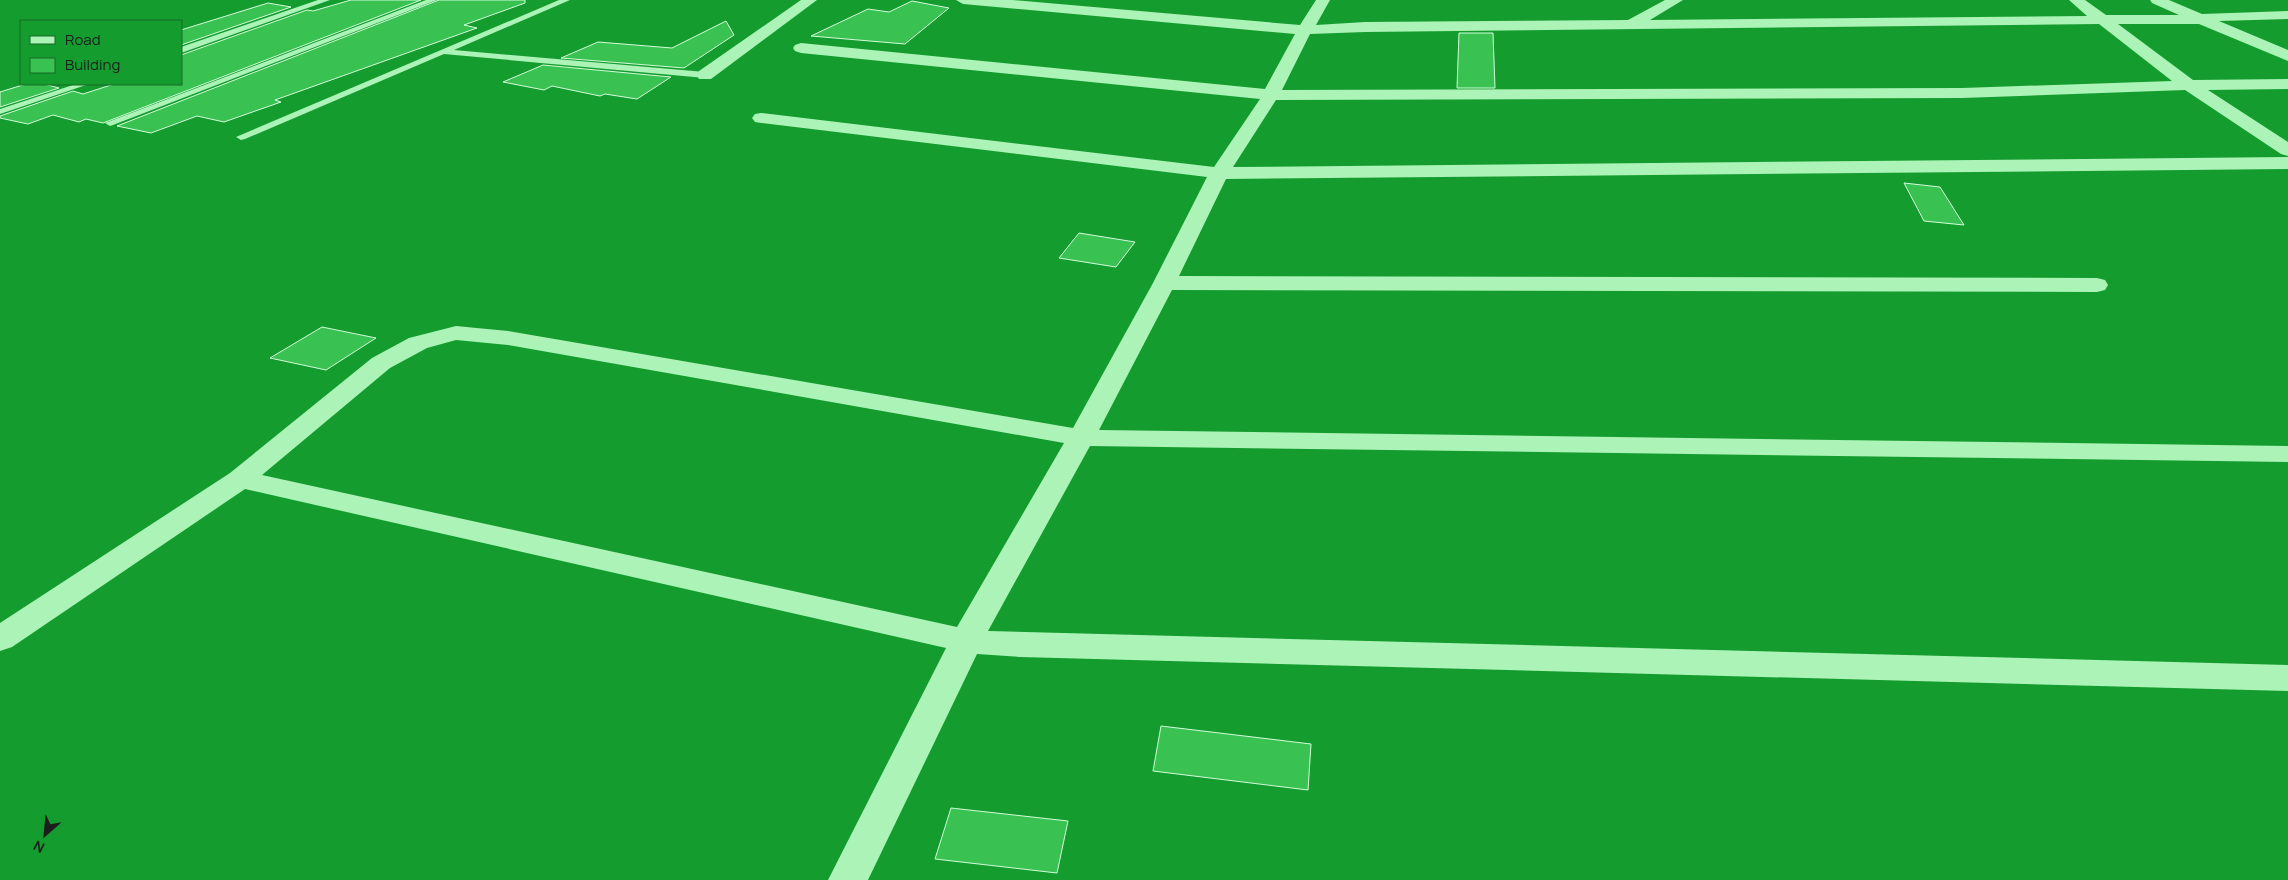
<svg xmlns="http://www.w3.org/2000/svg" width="2288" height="880" font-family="Manrope,sans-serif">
<rect width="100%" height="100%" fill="#159c2e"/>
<g fill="#39c251" stroke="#d3fdda">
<polygon points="351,0 421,0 103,123 86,119 79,122 53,115 28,124 0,118 0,116 73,91 83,94 114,84 181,84 181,55 307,10 313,11"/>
<polygon points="439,0 525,0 525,3 464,25 477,28 275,100 281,102 224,122 197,116 151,133 117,126"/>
<polygon points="912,1 949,8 905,44 811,36 868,9 889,12"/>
<polygon points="268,3 291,7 181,45 181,30"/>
<polygon points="726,21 734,35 684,68 561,58 598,42 672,48"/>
<polygon points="1459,33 1493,33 1495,88 1457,88"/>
<polygon points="543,65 671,77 637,99 605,94 600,96 552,86 544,90 503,82"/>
<polygon points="26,84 44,84 59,88 0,107 0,92"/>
<polygon points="1904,183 1940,187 1964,225 1924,221"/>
<polygon points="1079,233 1135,242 1116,267 1059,258"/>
<polygon points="322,327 376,338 326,370 270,358"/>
<polygon points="1161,726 1311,744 1308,790 1153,771"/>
<polygon points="951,808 1068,821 1057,873 935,859"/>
</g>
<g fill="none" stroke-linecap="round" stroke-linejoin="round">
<g fill="#abf3b7" fill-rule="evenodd">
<polygon points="318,0 330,0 181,53 181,47"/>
<polygon points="426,0 437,0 113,125 110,126 105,123"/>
<polygon points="559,0 570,0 454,50 705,72 710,75 705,78 444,54 245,139 241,140 236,137"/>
<polygon points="76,84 89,84 0,114 0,109"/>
</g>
<g fill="#abf3b7" fill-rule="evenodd">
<polygon points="801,0 817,0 711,79 699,79 697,75 699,71"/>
<path d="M956,0h57l287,25 16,-25h14l-14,25 49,-3 263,-2 37,-20h18l-33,20 437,-4 -18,-16h16l21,15h73l-27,-12 -2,-3h19l33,14 86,-3v8l-69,2 69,29v11l-89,-37h-81l75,56 95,-1v10l-80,1 80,52v14l-7,-2 -96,-64 -223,8 -686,2 -43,67 1055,-10v12l-1062,10 -47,97 918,2 8,2 3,5 -3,5 -8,2 -925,-2 -73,140 1189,16v16l-1198,-16 -102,185 1300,34v26l-1268,-34 -43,-3 -109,226h-40l118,-232 -701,-159 -233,158 -12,4v-28l230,-150 142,-115 37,-20 47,-12 52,5 565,97 80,-145 54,-106 -446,-54 -6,-1 -3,-4 3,-4 6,-1 453,54 46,-68 -459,-46 -6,-2 -2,-3 2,-3 6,-2 464,46 30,-55 -332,-30zM2099,24l73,57 -210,7 -680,2 28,-56 55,-2zM456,340l52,5 556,98 -107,184 -695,-152 128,-107 37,-20z"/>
</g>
</g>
<rect x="20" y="20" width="162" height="65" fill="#159c2e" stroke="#186927"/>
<rect x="30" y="36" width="25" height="8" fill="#abf3b7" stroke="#186927"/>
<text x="65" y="45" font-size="15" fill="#1d1d1d">Road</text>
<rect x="30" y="58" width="25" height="15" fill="#39c251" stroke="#186927"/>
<text x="65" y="70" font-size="15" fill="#1d1d1d">Building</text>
<g transform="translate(45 835) rotate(207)" stroke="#159c2e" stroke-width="4" paint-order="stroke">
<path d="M0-4L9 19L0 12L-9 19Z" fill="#1d1d1d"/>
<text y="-8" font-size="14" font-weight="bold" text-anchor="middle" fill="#1d1d1d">N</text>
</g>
</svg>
